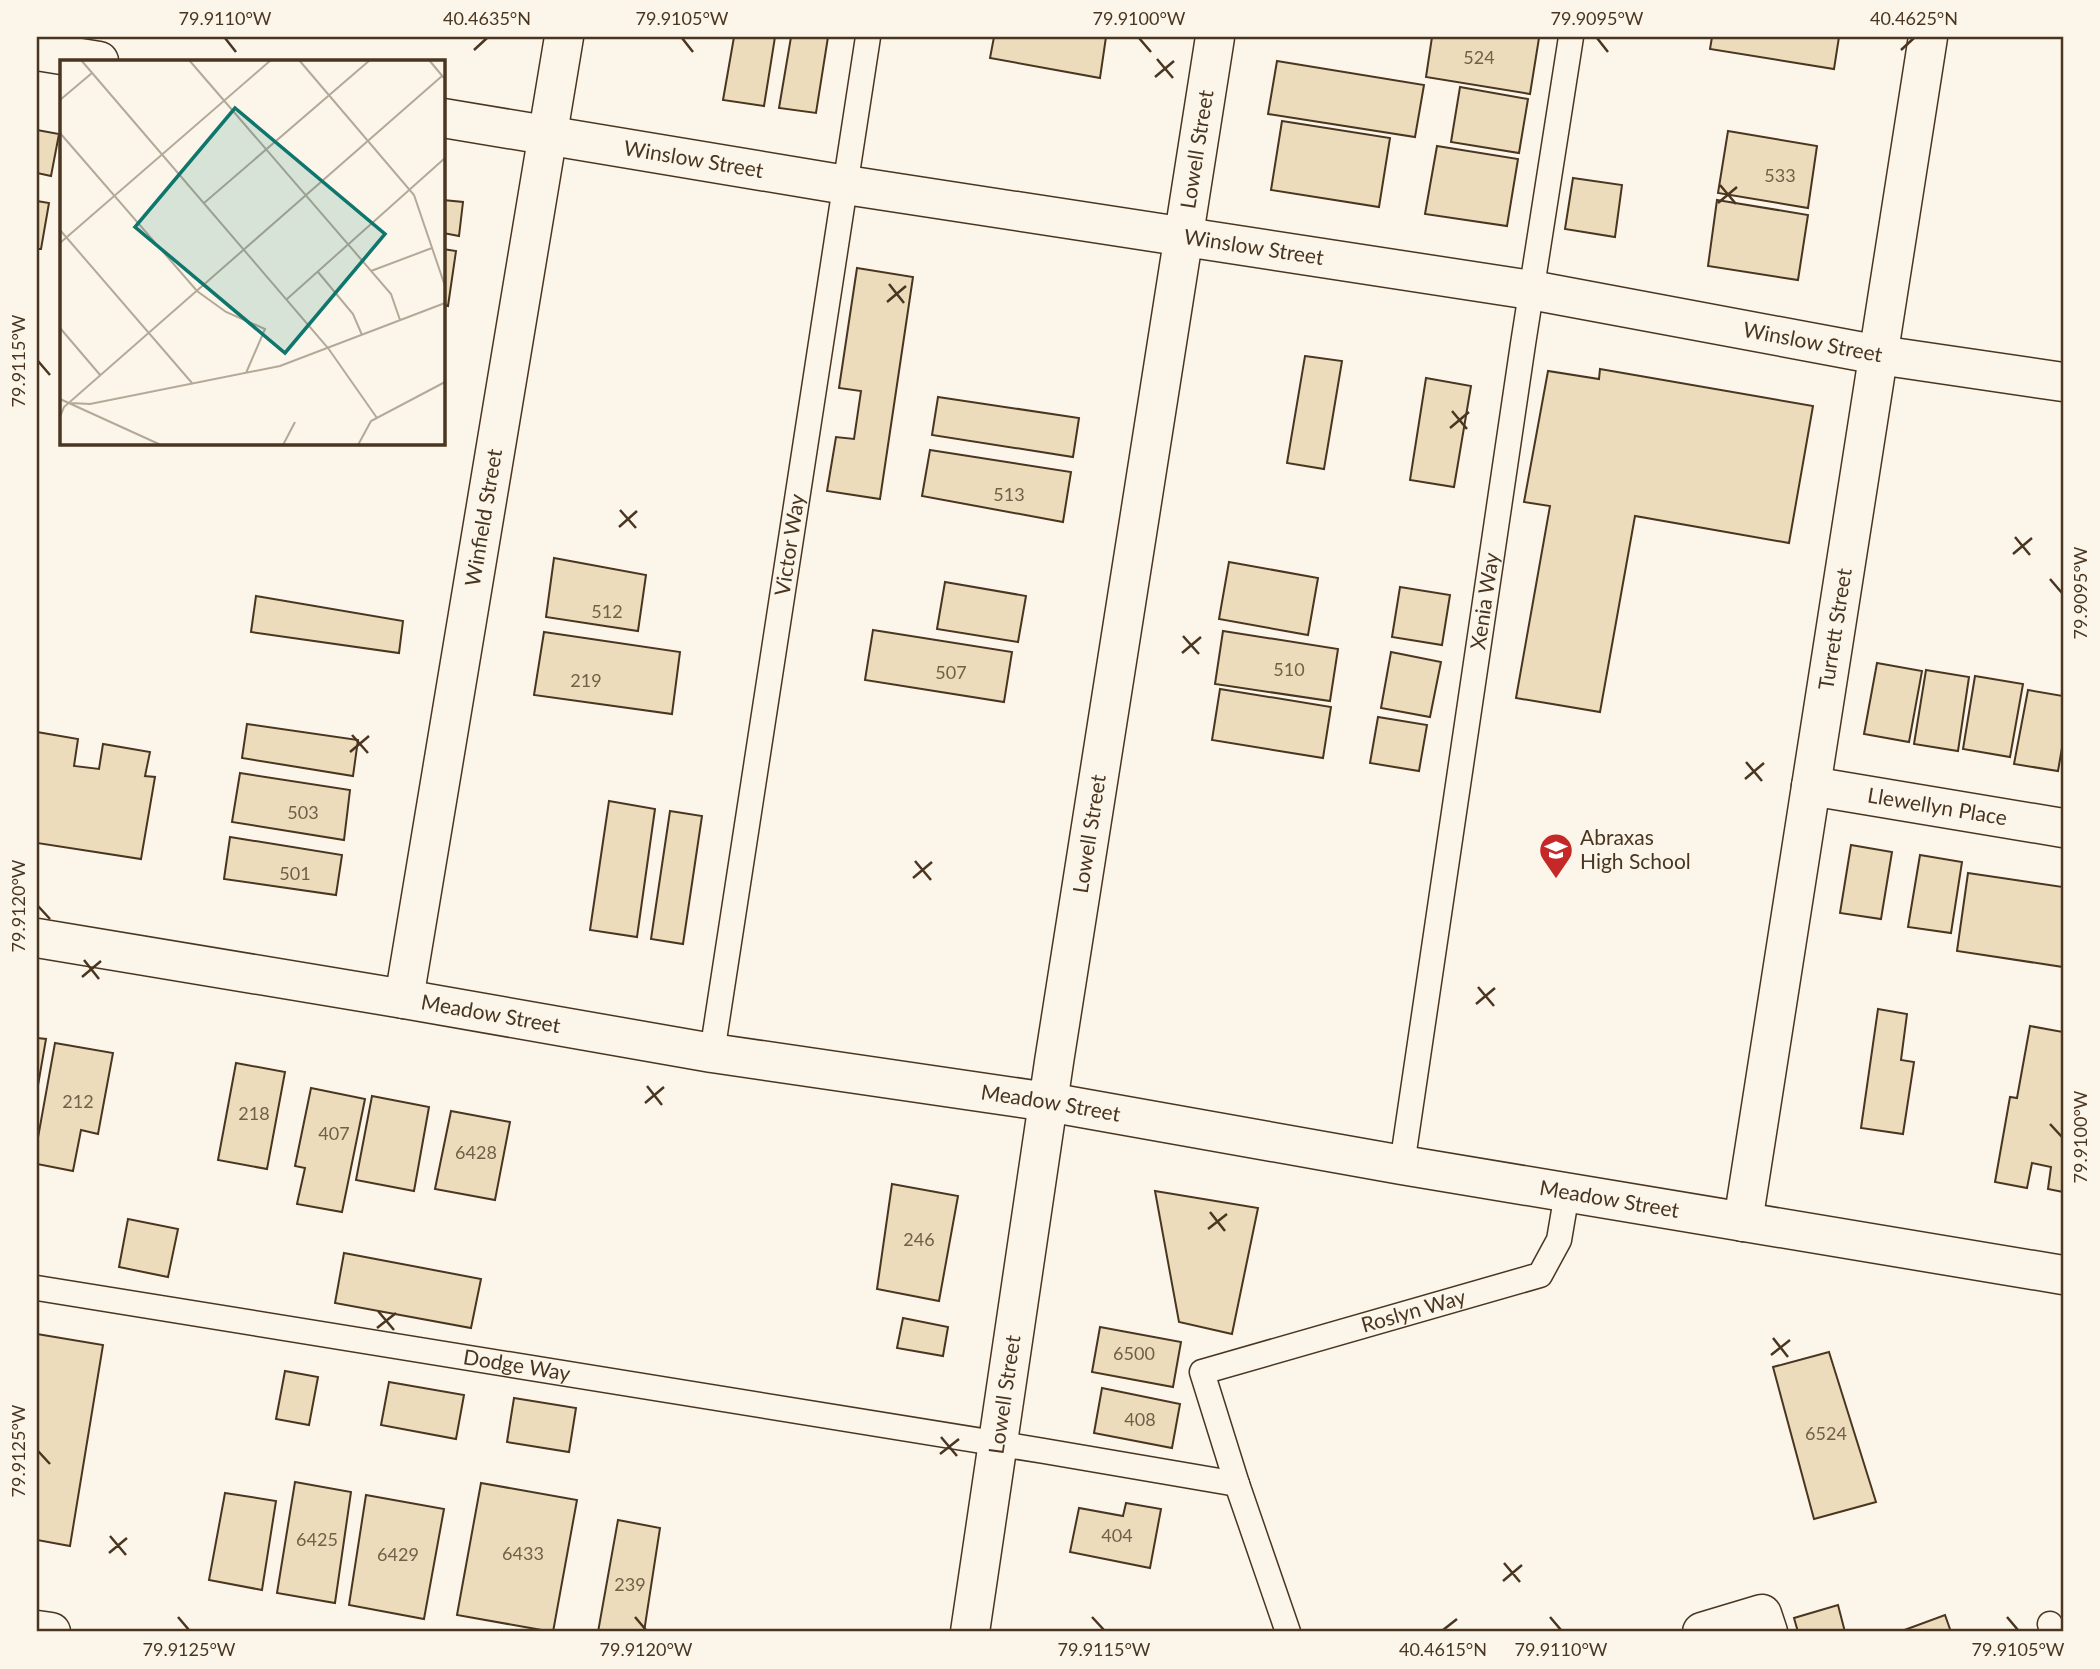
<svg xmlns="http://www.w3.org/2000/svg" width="2100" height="1669" font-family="Lato,sans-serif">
<rect width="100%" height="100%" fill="#fbf6e9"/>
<g fill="#ecdcbc" stroke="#4a3520" stroke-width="2">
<polygon points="734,37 775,37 764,106 723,100"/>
<polygon points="791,37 828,37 816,113 779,108"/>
<polygon points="994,37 1106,37 1100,78 990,58"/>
<polygon points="1432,37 1539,38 1530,94 1426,77"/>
<polygon points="1712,37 1839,37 1834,69 1710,49"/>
<polygon points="1277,61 1424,85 1415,137 1268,114"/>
<polygon points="1460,87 1528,99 1519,153 1451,142"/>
<polygon points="1282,121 1390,138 1379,207 1271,190"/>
<polygon points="37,130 59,134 51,176 37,173"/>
<polygon points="1728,131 1817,146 1808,208 1718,193"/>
<polygon points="1437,146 1518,159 1507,226 1425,214"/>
<polygon points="1573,178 1622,185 1615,237 1565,229"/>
<polygon points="443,200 463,202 459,236 443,233"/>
<polygon points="1717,200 1808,215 1798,280 1708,266"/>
<polygon points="37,201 49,203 41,249 37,249"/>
<polygon points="443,249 456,251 448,306 443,305"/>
<polygon points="857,268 913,277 880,499 827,491 836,437 854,439 861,391 839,388"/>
<polygon points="1305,356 1342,361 1324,469 1287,463"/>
<polygon points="1600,369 1813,406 1789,543 1635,516 1600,712 1516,698 1550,506 1524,502 1548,371 1599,379"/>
<polygon points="1426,378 1471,386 1454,487 1410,480"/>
<polygon points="938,397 1079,418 1073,457 932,435"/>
<polygon points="930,450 1071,472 1063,522 922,496"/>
<polygon points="554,558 646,575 638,631 546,617"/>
<polygon points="1229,562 1318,578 1308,635 1219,619"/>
<polygon points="945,582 1026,596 1018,642 937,629"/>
<polygon points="1400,587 1450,595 1442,645 1392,637"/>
<polygon points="256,596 403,621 399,653 251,632"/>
<polygon points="873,630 1012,652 1004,702 865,680"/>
<polygon points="1223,631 1338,649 1330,701 1215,684"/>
<polygon points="544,632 680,652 672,714 534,695"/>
<polygon points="1391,652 1441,662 1430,717 1381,708"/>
<polygon points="1877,663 1922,671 1909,742 1864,734"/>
<polygon points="1926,670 1969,677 1958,751 1914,744"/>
<polygon points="1975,676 2023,684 2010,757 1963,749"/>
<polygon points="1220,689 1331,707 1323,758 1212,740"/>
<polygon points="2028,690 2063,696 2063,742 2058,771 2014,764"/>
<polygon points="1378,717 1427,725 1419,771 1370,763"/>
<polygon points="247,724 358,740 353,776 242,758"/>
<polygon points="37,732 78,739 74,766 99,769 103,744 150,752 145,776 155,777 141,859 37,843"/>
<polygon points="240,773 350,790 344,840 232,822"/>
<polygon points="609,801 655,809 637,937 590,930"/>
<polygon points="670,811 702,816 683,944 651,939"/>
<polygon points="230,837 342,855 336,895 224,879"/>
<polygon points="1851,845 1892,852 1881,919 1840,913"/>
<polygon points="1920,855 1962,862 1951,933 1908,927"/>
<polygon points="1968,873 2063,887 2063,967 1957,951"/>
<polygon points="1878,1009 1907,1014 1901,1060 1914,1062 1903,1134 1861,1128"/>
<polygon points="2030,1026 2063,1032 2063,1192 2048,1189 2051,1167 2032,1163 2027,1188 1995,1182 2010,1097 2017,1098"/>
<polygon points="37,1038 46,1039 37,1091"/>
<polygon points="55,1043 113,1053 98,1134 81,1130 73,1171 37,1164 37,1143"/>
<polygon points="236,1063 285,1072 267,1169 218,1160"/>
<polygon points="311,1088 365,1099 342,1212 297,1204 305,1168 295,1166"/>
<polygon points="372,1096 429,1107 414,1191 356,1180"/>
<polygon points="451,1111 510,1122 495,1200 435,1189"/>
<polygon points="892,1184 958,1196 939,1301 877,1289"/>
<polygon points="1155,1191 1258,1208 1232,1334 1179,1322"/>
<polygon points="128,1219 178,1229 168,1277 119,1267"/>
<polygon points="344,1253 481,1279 471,1328 335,1303"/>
<polygon points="903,1318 948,1327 943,1356 897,1348"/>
<polygon points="1100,1327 1181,1342 1173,1387 1092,1372"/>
<polygon points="37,1334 103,1345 70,1546 37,1540"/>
<polygon points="1829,1352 1876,1502 1814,1519 1773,1367"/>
<polygon points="285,1371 318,1377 309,1425 276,1419"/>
<polygon points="389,1382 464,1395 456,1439 381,1425"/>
<polygon points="1102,1388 1180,1404 1172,1448 1094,1433"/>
<polygon points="514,1398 576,1408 569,1452 507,1442"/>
<polygon points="295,1482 351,1492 335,1603 277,1593"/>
<polygon points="481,1483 577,1500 553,1632 457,1615"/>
<polygon points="225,1493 276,1501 262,1590 209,1580"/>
<polygon points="366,1495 444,1509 424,1619 349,1605"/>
<polygon points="1126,1503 1161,1509 1150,1568 1070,1552 1079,1508 1123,1516"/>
<polygon points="618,1520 660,1528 644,1632 598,1632"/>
<polygon points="1838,1605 1845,1632 1798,1632 1794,1618"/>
<polygon points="1945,1615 1951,1632 1899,1632"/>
</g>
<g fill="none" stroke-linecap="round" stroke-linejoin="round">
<g stroke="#4a3520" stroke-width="27">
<g id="lane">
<path id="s1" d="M712,1053l156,-1016"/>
<path id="s2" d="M1402,1165l121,-821 48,-307"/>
<path id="s3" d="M37,1288l1007,163 193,33"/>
<polyline points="2050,1624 2053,1632"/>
<path id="s4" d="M1288,1632l-51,-148 -35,-112 338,-97 19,-35 8,-47"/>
</g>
</g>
<g stroke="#4a3520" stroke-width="41">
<g id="street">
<polyline points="37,51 99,61"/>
<path id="s5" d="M443,118l403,67 685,105 348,65 184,27"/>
<path id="s6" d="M1811,786l252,42"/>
<path id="s7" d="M37,938l367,61 308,54 336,49 354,63 661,110"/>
<path id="s8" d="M404,999l160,-962"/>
<path id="s9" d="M1743,1222l185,-1185"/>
<polyline points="37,1630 51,1632"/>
<path id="s10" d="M970,1632l84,-570 161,-1025"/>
<polyline points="1702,1632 1762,1614 1768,1632"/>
</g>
</g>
<use href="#lane" stroke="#fbf6e9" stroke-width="24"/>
<use href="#street" stroke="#fbf6e9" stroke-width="38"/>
</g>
<path fill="none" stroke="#4a3520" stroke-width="2.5" d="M225,38l11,14M682,38l11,14M1139,38l12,14M1597,38l11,14M474,50l13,-12M1901,50l13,-12M1157,59l16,19M1155,77l19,-16M1720,185l16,19M1718,203l19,-16M889,284l15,19M887,302l19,-16M38,361l12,14M1452,411l15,18M1450,428l19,-16M620,510l16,18M619,527l18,-16M2015,537l15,18M2013,554l19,-16M2050,579l12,14M1183,636l16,18M1182,653l19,-16M352,735l16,18M350,752l19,-16M1746,762l16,19M1745,779l19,-16M915,861l16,19M913,878l19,-16M38,906l12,13M84,960l15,19M82,977l19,-16M1478,987l16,19M1476,1004l19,-16M647,1086l15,19M645,1103l19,-16M2050,1124l12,13M1210,1212l15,19M1208,1229l19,-15M378,1311l16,19M377,1328l19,-15M1773,1338l15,19M1771,1355l19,-15M941,1437l16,19M38,1451l12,13M940,1454l19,-15M110,1536l16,19M109,1553l18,-15M1504,1563l16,19M1503,1581l19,-16M178,1617l11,13M635,1617l11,13M1092,1617l12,13M1550,1617l11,13M2007,1617l11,13M1443,1630l14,-11"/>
<defs>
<g id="school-pin" transform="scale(1.75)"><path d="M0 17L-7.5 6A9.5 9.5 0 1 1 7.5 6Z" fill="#c62828" stroke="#fbf6e9"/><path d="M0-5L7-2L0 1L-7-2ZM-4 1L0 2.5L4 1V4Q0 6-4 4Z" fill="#fff"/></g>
</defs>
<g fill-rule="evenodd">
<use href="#school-pin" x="1556" y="850"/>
</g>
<g text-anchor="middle" stroke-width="5" stroke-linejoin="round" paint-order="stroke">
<g font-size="18" fill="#725f47">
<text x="1479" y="64">524</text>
<text x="1780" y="182">533</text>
<text x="1009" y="501">513</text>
<text x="607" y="618">512</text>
<text x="1289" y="676">510</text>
<text x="951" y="679">507</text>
<text x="586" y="687">219</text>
<text x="303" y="819">503</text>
<text x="295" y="880">501</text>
<text x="78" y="1108">212</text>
<text x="254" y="1120">218</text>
<text x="334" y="1140">407</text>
<text x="476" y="1159">6428</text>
<text x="919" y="1246">246</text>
<text x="1134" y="1360">6500</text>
<text x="1140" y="1426">408</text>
<text x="1826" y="1440">6524</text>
<text x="1117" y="1542">404</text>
<text x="317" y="1546">6425</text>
<text x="523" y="1560">6433</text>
<text x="398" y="1561">6429</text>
<text x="630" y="1591">239</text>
</g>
<g font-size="21" fill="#4a3520" stroke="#fbf6e9">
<text dy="7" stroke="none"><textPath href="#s10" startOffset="1500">Lowell Street</textPath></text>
<text dy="7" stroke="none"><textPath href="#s5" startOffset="254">Winslow Street</textPath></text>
<text dy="7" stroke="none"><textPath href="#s5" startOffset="821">Winslow Street</textPath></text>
<text dy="7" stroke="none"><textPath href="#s5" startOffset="1388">Winslow Street</textPath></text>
<text dy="7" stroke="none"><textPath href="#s8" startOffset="488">Winfield Street</textPath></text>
<text dy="7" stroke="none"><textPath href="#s1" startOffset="514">Victor Way</textPath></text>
<text dy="7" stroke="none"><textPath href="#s2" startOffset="570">Xenia Way</textPath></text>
<text dy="7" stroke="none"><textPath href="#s9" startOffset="600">Turrett Street</textPath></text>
<text dy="7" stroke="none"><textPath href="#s6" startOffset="128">Llewellyn Place</textPath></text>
<text dy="7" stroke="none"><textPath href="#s10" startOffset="807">Lowell Street</textPath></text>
<text dy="7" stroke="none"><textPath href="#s7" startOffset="460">Meadow Street</textPath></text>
<text dy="7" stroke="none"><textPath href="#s7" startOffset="1027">Meadow Street</textPath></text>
<text dy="7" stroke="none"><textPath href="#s7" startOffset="1594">Meadow Street</textPath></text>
<text dy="7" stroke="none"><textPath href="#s4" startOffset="494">Roslyn Way</textPath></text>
<text dy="7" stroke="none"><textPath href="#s3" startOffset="486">Dodge Way</textPath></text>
<text dy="7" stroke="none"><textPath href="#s10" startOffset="240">Lowell Street</textPath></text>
</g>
<g font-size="21" fill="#4a3520" stroke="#fbf6e9" text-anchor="start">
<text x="1580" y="845">Abraxas<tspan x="1580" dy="24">High School</tspan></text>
</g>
</g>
<g transform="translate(60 60)">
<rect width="385" height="385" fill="#fbf6e9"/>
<path fill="none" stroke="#b4a999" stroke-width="2" d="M21,0l247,288 49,70M129,0l202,234 9,26M239,0l115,135 31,91M369,0l15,18M0,40l32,-27M0,73l137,158 29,21 39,17 -19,44M144,143l166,-143M0,170l132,153M0,183l211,-183M311,211l61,-23M258,212l35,42 9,21M227,239l158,-141M0,268l41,48M0,339l101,46M11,343l19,1 190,-38 165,-63M0,357l4,-10 378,-331M223,385l12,-23M298,385l13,-24 74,-39"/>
<path fill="#0f766e" fill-opacity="0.15" stroke="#0f766e" stroke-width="3.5" d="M175,48l150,126 -100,119 -150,-126z"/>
<rect width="385" height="385" fill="none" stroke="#4a3520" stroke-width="3.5"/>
</g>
<rect width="2100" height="1669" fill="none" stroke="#fbf6e9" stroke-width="77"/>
<rect x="38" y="38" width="2024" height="1592" fill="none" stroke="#4a3520" stroke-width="2.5"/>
<g font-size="18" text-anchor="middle" fill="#4a3520">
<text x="225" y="25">79.9110°W</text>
<text x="487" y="25">40.4635°N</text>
<text x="682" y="25">79.9105°W</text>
<text x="1139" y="25">79.9100°W</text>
<text x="1597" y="25">79.9095°W</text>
<text x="1914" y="25">40.4625°N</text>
<text transform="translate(19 361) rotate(-90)" y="6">79.9115°W</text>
<text transform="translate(2081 593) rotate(-90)" y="6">79.9095°W</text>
<text transform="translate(19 906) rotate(-90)" y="6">79.9120°W</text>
<text transform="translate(2081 1137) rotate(-90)" y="6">79.9100°W</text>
<text transform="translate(19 1451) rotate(-90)" y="6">79.9125°W</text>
<text x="189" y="1656">79.9125°W</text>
<text x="646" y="1656">79.9120°W</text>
<text x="1104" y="1656">79.9115°W</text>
<text x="1443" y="1656">40.4615°N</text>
<text x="1561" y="1656">79.9110°W</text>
<text x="2018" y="1656">79.9105°W</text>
</g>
</svg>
